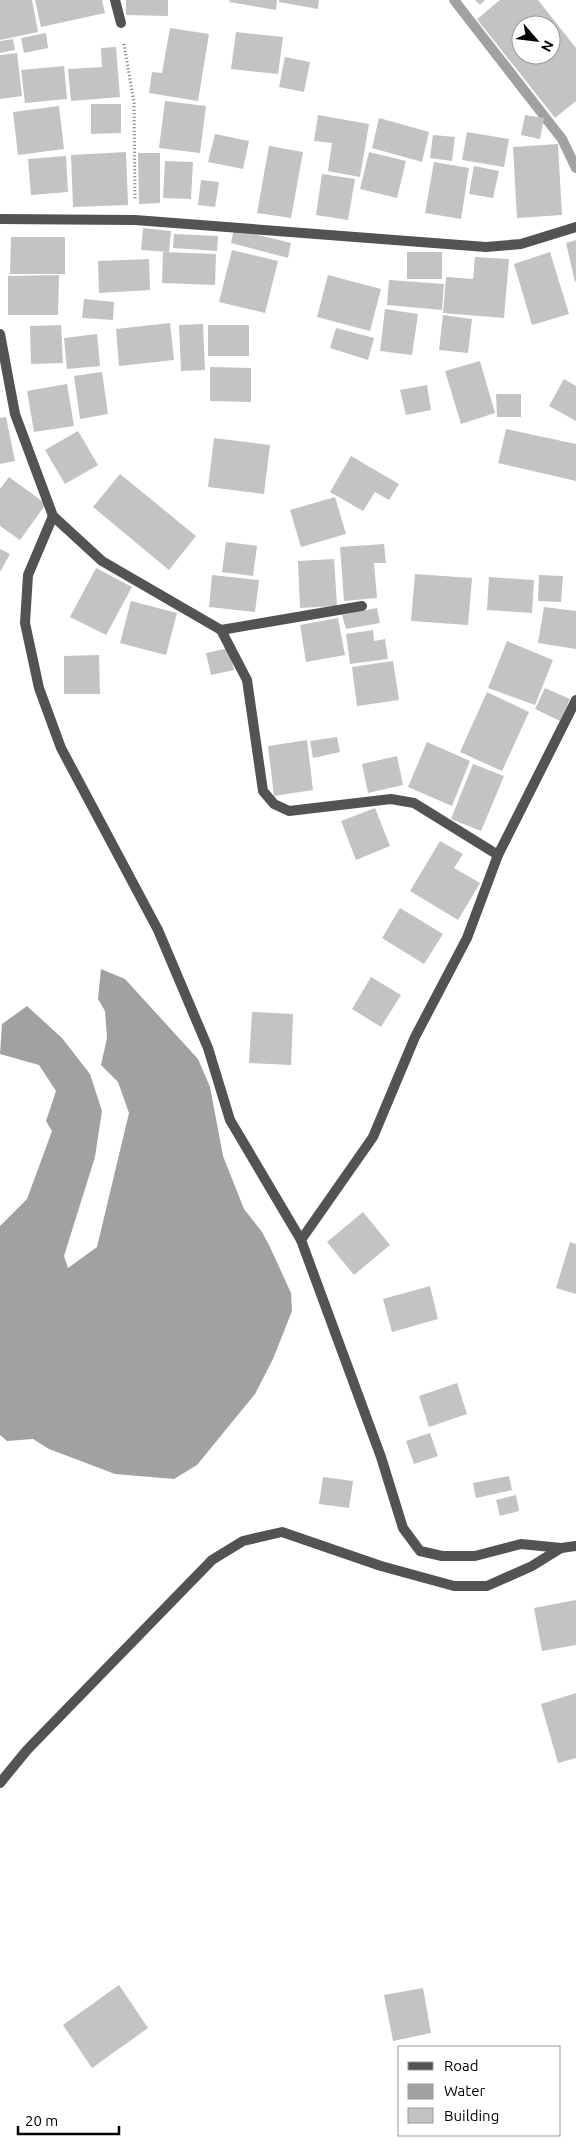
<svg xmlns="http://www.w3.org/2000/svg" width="576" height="2151" font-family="Ubuntu,sans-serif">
<rect width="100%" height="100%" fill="#fff"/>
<polygon fill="#a1a1a1" points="101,969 125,979 198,1059 210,1087 223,1156 244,1209 262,1232 270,1247 291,1293 292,1311 273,1359 255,1394 197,1465 174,1479 115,1474 49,1449 33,1439 7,1441 0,1435 0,1226 27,1199 52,1131 46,1121 56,1091 39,1065 0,1054 2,1024 27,1006 62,1038 90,1074 102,1111 95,1157 64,1256 68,1268 97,1247 129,1113 118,1082 101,1065 107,1038 105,1011 98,999"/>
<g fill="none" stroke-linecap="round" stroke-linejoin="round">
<polyline stroke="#a1a1a1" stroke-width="10" points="454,0 562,139 576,168"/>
</g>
<g fill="#c3c3c3" fill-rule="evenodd">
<polygon points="0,0 32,0 38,32 0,40"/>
<polygon points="35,0 102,0 105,13 41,27"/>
<polygon points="126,0 168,0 168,16 126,15"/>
<polygon points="230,0 277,0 276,10 229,2"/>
<polygon points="279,0 319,0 318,9 279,2"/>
<polygon points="475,0 485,0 480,5"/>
<path d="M500,0h38l38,48v53l-21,17 -78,-99zM521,25h30v30h-30z"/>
<polygon points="170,28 209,34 198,101 149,93 152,72 162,73"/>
<polygon points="236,32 283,37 278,74 231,69"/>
<polygon points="46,33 48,48 24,53 21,38"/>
<polygon points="13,39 15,50 0,53 0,41"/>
<polygon points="116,47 120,97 71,101 68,69 102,67 101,48"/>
<polygon points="17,53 22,96 0,99 0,55"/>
<polygon points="285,57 310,62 304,92 279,87"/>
<polygon points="64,66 67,99 25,103 21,70"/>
<polygon points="165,101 206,106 200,153 159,148"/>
<polygon points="91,104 121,104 121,133 91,134"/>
<polygon points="59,106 64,149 18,155 13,112"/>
<polygon points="318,115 369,124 360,177 328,171 332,143 314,141"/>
<polygon points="525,115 544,118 540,139 521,135"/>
<polygon points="379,118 429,132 422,162 372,148"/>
<polygon points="467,132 509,139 504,167 462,160"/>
<polygon points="215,134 249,141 243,169 208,162"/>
<polygon points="433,135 455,137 452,161 430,158"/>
<polygon points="558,144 562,215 517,218 513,147"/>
<polygon points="269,146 303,152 291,218 257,213"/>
<polygon points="126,152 128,205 73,207 71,155"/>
<polygon points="369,152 406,161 397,198 360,189"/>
<polygon points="138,153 160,153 160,203 139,204"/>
<polygon points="66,156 68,192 31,195 28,159"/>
<polygon points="165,161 193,162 191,199 163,198"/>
<polygon points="434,162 469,168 461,219 425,213"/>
<polygon points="474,166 499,171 493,198 469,194"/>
<polygon points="322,174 355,179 348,220 316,215"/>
<polygon points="201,180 219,182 215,207 198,205"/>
<polygon points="143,228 171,231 169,252 141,250"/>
<polygon points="234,229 291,243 288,258 231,243"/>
<polygon points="174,234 218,236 217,251 173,248"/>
<polygon points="11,237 65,237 65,274 10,274"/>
<polygon points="576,240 576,281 575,282 566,243"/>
<polygon points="232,250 278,261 265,313 219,302"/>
<polygon points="163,252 216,254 215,285 162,283"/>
<rect x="407" y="252" width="35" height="27"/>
<polygon points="550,252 569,314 532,325 514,264"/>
<polygon points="475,257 509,259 504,318 443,313 446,277 473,279"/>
<polygon points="149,259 150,290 99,293 98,261"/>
<polygon points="59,275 58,315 8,315 8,276"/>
<polygon points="328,275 381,289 370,331 317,317"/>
<polygon points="389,280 444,284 442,310 387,305"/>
<polygon points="84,299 114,302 113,320 82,318"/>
<polygon points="385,309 418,314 412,355 380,351"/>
<polygon points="443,315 472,319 468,353 439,350"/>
<polygon points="170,323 174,360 119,366 116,329"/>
<polygon points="203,324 205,370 181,371 179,325"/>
<polygon points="61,325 63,363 31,364 30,326"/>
<rect x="208" y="325" width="41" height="31"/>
<polygon points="336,328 374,338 368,360 330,348"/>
<polygon points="97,334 100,366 67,369 64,338"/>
<polygon points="480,361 495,413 461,424 445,371"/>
<polygon points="210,367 251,368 251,402 210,401"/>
<polygon points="102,372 108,414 80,419 74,376"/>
<polygon points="564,379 576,386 576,421 549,406"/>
<polygon points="67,384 74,426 34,432 27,391"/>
<polygon points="427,385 431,410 406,415 400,390"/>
<polygon points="496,394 521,394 521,417 497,417"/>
<polygon points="6,417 15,461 0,464 0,418"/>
<polygon points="506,429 576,444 576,481 498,463"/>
<polygon points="78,431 98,465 65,484 45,450"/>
<polygon points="214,438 270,445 264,494 208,487"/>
<polygon points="351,456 399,484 389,500 375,492 363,511 330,492"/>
<polygon points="120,474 196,536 169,570 93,507"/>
<polygon points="9,477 46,504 20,540 0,526 0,489"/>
<polygon points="335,497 346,534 301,547 290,510"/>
<polygon points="226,542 257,546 253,576 222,572"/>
<polygon points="384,544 386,563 374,563 377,598 344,601 340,547"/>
<polygon points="0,549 10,554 0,572"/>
<polygon points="334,559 337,606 300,608 298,561"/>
<polygon points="96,568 132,587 106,635 70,617"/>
<polygon points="415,574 472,578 468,625 411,621"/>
<polygon points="212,575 259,580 255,612 209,607"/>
<polygon points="539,575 563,576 561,602 538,601"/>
<polygon points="489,577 534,580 532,613 487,610"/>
<polygon points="131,601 177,613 166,655 120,643"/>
<polygon points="544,607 576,611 576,649 538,643"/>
<polygon points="377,608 380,623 346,629 342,615"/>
<polygon points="338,618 345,655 306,662 300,625"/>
<polygon points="373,630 374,641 385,639 388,659 350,664 346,634"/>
<polygon points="507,641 553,660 535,705 488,688"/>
<polygon points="229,648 234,670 211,675 206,653"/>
<polygon points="99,655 100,694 64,694 64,656"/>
<polygon points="393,661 399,700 357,706 352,667"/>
<polygon points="545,688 570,699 560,721 535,709"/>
<polygon points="487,692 529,712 502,771 460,752"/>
<polygon points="337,737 340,752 313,758 310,741"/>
<polygon points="307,740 313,790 274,796 268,746"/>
<polygon points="427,742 470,761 452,806 408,787"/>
<polygon points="397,756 403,785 368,793 362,764"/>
<polygon points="473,764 504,776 481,831 451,819"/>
<polygon points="375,808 390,846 356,860 341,821"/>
<polygon points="440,841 463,854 454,868 480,883 458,920 410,891"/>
<polygon points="400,908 443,934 424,964 382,938"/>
<polygon points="371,977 401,995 381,1027 352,1009"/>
<polygon points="252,1012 293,1014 291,1065 249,1063"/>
<polygon points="363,1212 390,1245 354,1275 327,1242"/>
<polygon points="570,1242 576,1244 576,1294 556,1288"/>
<polygon points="430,1286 438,1319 392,1332 383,1299"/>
<polygon points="457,1383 467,1414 429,1427 419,1396"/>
<polygon points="430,1433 438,1456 414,1464 406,1441"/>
<polygon points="509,1476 512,1490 476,1498 473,1483"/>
<polygon points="323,1477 353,1481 349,1508 319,1504"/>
<polygon points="516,1495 519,1511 500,1516 496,1500"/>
<polygon points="576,1600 576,1645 542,1651 534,1608"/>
<polygon points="576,1693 576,1758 558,1763 541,1704"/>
<polygon points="119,1985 148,2028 92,2068 63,2025"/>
<polygon points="423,1988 431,2033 393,2041 384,1995"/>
</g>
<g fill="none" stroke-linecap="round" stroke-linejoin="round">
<polyline stroke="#757575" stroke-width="3" stroke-dasharray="1 2.5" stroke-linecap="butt" points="124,44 134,103 135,199"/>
<polyline stroke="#535353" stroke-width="10" points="115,0 121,23"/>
<g stroke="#535353" stroke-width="10">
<polyline points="0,219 135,220 486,247 521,244 576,227"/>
<polyline points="0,334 15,414 53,516 102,561 221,630 247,680 263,791 274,804 289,811 391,799 414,803 498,855"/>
<polyline points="53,516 28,575 25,623 39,688 61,748 158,930 208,1048 230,1120 301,1240"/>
<polyline points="221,630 362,606"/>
<polyline points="576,700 498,855 467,938 415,1037 373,1137 301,1240 381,1457 403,1528 420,1551 442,1556 475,1556 521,1544 561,1548 576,1546"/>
<polyline points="0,1783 27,1750 212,1560 243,1541 282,1532 381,1566 454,1586 487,1586 532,1566 561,1548"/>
</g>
</g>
<rect x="398" y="2046" width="162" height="90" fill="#ffffff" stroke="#999999"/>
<rect x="408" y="2062" width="25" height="8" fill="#535353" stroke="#999999"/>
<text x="444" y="2071" font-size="15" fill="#000000">Road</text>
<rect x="408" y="2084" width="25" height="15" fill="#a1a1a1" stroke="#999999"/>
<text x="444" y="2096" font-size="15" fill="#000000">Water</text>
<rect x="408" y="2108" width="25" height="15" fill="#c3c3c3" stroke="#999999"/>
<text x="444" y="2121" font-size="15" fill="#000000">Building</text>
<g transform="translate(536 40) rotate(118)"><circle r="24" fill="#ffffff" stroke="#999999"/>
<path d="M0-4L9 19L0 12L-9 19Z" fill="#000000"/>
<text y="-8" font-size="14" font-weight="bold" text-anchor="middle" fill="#000000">N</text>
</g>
<path d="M18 2126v8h101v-8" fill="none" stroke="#000000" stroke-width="2.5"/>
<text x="25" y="2126" font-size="15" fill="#000000" stroke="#ffffff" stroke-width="4" paint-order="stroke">20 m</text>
</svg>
